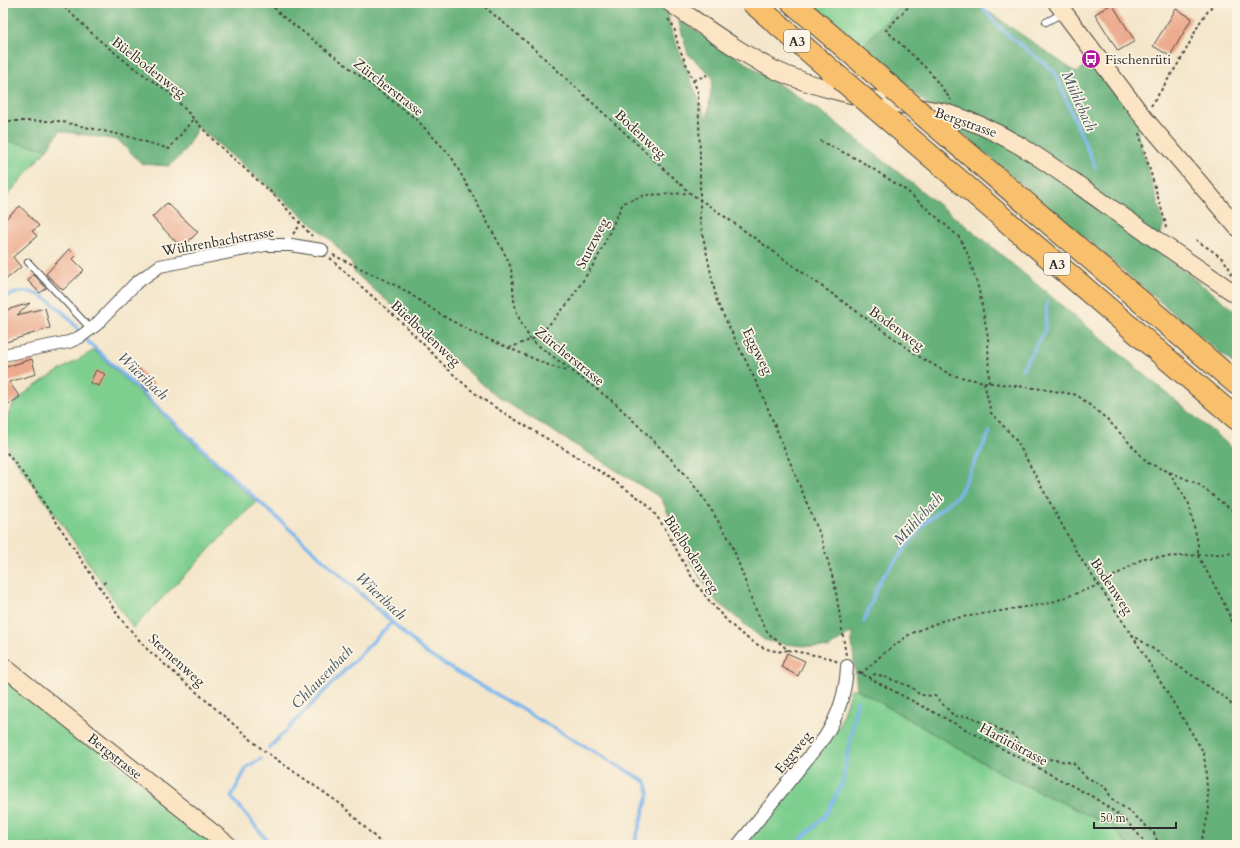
<svg xmlns="http://www.w3.org/2000/svg" width="1240" height="848" font-family="Cardo,serif">
<rect width="100%" height="100%" fill="#fcf5e5"/>
<filter id="ink" filterUnits="userSpaceOnUse"><feTurbulence type="fractalNoise" baseFrequency=".025" numOctaves="2"/><feDisplacementMap in="SourceGraphic" scale="8" xChannelSelector="R" yChannelSelector="G"/><feConvolveMatrix kernelMatrix="1 2 1 2 8 2 1 2 1" color-interpolation-filters="sRGB"/></filter>
<filter id="wash" filterUnits="userSpaceOnUse"><feTurbulence type="fractalNoise" baseFrequency=".012" numOctaves="4" result="noise"/><feDisplacementMap in="SourceGraphic" scale="16" xChannelSelector="R" yChannelSelector="G"/><feGaussianBlur stdDeviation="0.9" result="paint"/><feColorMatrix in="noise" values="0 0 0 0 0 0 0 0 0 0 0 0 0 0 0 0 0 1.4 0 .05"/><feComposite in="paint" operator="in"/></filter>
<g filter="url(#wash)">
<rect width="100%" height="100%" fill="#f4e6cb"/>
<g fill="#7dce8f" stroke="#547c5d">
<polygon points="809,3 903,3 861,48"/>
<polygon points="3,140 47,149 3,201"/>
<path d="M94,350l162,152 -123,126 -72,-105 -52,-72c-2,-14 -5,-30 2,-43 8,-17 65,-46 83,-58z"/>
<polygon points="3,672 219,845 3,845"/>
<polygon points="851,689 857,689 1006,776 1113,827 1127,845 745,845 839,726"/>
</g>
<g fill="#66b17a" stroke="#486e52">
<polygon points="3,3 667,3 670,28 707,120 713,77 688,54 678,19 826,115 992,247 1237,452 1237,845 1127,845 1113,827 1006,776 857,689 851,632 829,648 783,644 764,640 716,601 691,563 661,498 496,396 354,272 352,264 333,242 198,127 183,153 169,166 142,164 118,140 60,131 47,149 3,140"/>
<polygon points="903,3 981,3 986,10 1077,73 1091,60 1139,124 1138,136 1164,225 1154,248 1237,312 1237,367 861,48"/>
</g>
<g fill="none" stroke-linecap="round" stroke-linejoin="round">
<g stroke="#7cb6ed" stroke-width="3.5">
<polyline points="979,3 1002,30 1054,71 1095,167"/>
<path d="M3,298c8,-4 18,-7 27,-6 17,2 41,27 50,40"/>
<polyline points="85,339 241,485 427,654 646,782 649,793 634,845"/>
<polyline points="1022,369 1045,330 1047,302"/>
<polyline points="864,622 880,580 927,521 959,494 990,432"/>
<polyline points="269,748 392,622"/>
<polyline points="261,759 247,767 231,797 271,845"/>
<polyline points="795,845 826,815 842,784 857,701"/>
</g>
</g>
<g id="blocks">
<g fill="#ecaa8e">
<polygon points="1112,4 1135,41 1118,51 1095,14"/>
<polygon points="1176,9 1192,18 1170,56 1153,46"/>
<polygon points="167,203 198,232 182,248 152,217"/>
<polygon points="20,206 39,226 32,231 37,236 13,257 21,267 3,282 3,221"/>
<polygon points="69,249 76,256 73,259 84,270 63,290 46,274"/>
<polygon points="33,274 46,288 40,293 28,281"/>
<polygon points="30,303 17,315 45,308 50,328 3,343 3,311"/>
<polygon points="32,359 36,374 9,382 20,397 9,404 3,396 3,368"/>
<polygon points="137,367 155,385 148,391 131,373"/>
<polygon points="96,370 105,374 99,386 90,383"/>
<polygon points="787,653 805,661 798,676 781,667"/>
</g>
</g>
</g>
<g filter="url(#ink)">
<use href="#blocks" fill-opacity="0" stroke="#494743" stroke-width="1"/>
<g fill="none" stroke-linecap="round" stroke-linejoin="round">
<g stroke="#494743" stroke-width="8">
<g id="lane">
<polyline points="1046,22 1063,13"/>
<polyline points="28,262 91,329"/>
</g>
</g>
<g stroke="#494743" stroke-width="14">
<g id="street">
<polyline points="3,355 69,342 80,337 96,325 136,283 160,266 265,245 291,245 322,250"/>
<path d="M738,845l86,-107c15,-23 22,-45 23,-72"/>
</g>
</g>
<g stroke="#494743" stroke-width="19">
<g id="secondary">
<path d="M670,3c34,23 68,49 105,67 52,24 112,31 168,42 62,17 110,55 162,92 44,31 88,61 132,91"/>
<polyline points="1057,3 1143,117 1237,227"/>
<polyline points="3,666 228,845"/>
</g>
</g>
<g stroke="#494743" stroke-width="24">
<g id="highway">
<polyline points="753,3 841,79"/>
<polyline points="793,3 894,90"/>
<polyline points="876,109 1237,419"/>
<polyline points="929,120 1237,384"/>
</g>
</g>
<g stroke="#494743" stroke-width="2" stroke-dasharray="3 3" stroke-linecap="butt">
<polyline points="60,3 98,39 130,65 170,93 217,144 274,195 312,236"/>
<path d="M270,3l11,12 136,105 34,36 56,102c7,14 5,27 7,42 2,15 9,27 17,40l84,63 35,34 36,38 21,28 24,39 23,64 14,27 20,17 42,8 8,4"/>
<polyline points="480,3 530,45 690,193 717,211 920,357 951,375 984,382 991,413 1011,434 1018,443 1076,551 1131,634 1227,699 1237,712"/>
<polyline points="912,3 886,30 929,71 951,100"/>
<polyline points="668,19 674,27 678,45 698,92 700,154 700,222 717,302 761,392 821,537 835,586 846,655"/>
<polyline points="694,80 707,75"/>
<polyline points="1151,106 1183,56 1200,22 1214,3"/>
<polyline points="3,121 58,121 130,137 169,149 194,118"/>
<polyline points="1139,133 1165,221 1166,229"/>
<polyline points="820,141 859,160 907,191 960,238 968,255 979,290 988,337 989,383"/>
<polyline points="293,234 298,228 300,221"/>
<path d="M1196,240c12,9 34,19 35,35"/>
<polyline points="333,255 401,288 443,316 474,333 553,367 568,371"/>
<path d="M330,258c23,22 46,41 69,62 30,28 56,61 91,84 39,25 80,47 118,73 11,8 25,16 36,25 20,19 29,43 43,67 16,27 56,78 89,82 3,1 8,0 12,-1"/>
<polyline points="509,348 538,337 569,302 597,259 623,203 646,195 690,193"/>
<polyline points="984,382 1042,389 1077,395 1107,419 1148,463 1198,484 1237,514"/>
<polyline points="3,448 32,485 120,618 147,649 263,750 342,805 383,845"/>
<polyline points="1169,472 1189,504 1198,543 1198,556 1222,599 1237,632"/>
<polyline points="99,588 106,581"/>
<polyline points="1132,635 1204,753 1209,809 1204,833 1199,845"/>
<path d="M858,672l235,125c21,14 40,27 53,48"/>
<polyline points="861,674 884,653 910,634 944,620 1050,603 1099,585 1144,558 1237,553"/>
<polyline points="868,678 875,674 888,678 911,687 920,695 935,696 954,716 972,717 980,722 991,724 1004,733 1014,735 1019,744 1043,758 1073,763 1086,777 1105,787 1112,799 1133,814 1154,833 1159,845"/>
</g>
<use href="#lane" stroke="#fff" stroke-width="6"/>
<use href="#street" stroke="#fff" stroke-width="12"/>
<use href="#secondary" stroke="#fce5c4" stroke-width="17"/>
<use href="#highway" stroke="#f8bf6c" stroke-width="22"/>
<g stroke="#494743" stroke-width="24" stroke-linecap="butt">
<g id="highway-bridge">
<polyline points="841,79 876,109"/>
<polyline points="894,90 929,120"/>
</g>
</g>
<use href="#highway-bridge" stroke="#f8bf6c" stroke-width="22"/>
</g>
</g>
<defs>
<g id="bus-disc" transform="scale(1)"><circle r="9.5" fill="#b5179e" stroke="#fcf5e5"/><path d="M-5-6H5V4H4V6H2V4H-2V6H-4V4H-5ZM-3.5-4V0h7V-4ZM-3.5 1.2v1.5H-2V1.2ZM2 1.2v1.5H3.5V1.2Z" fill="#fff"/></g>
</defs>
<g fill-rule="evenodd">
<use href="#bus-disc" x="1091" y="59"/>
</g>
<g text-anchor="middle" stroke-width="3.5" stroke-linejoin="round" paint-order="stroke">
<g fill="#fcf5e5" stroke="#6a6863" stroke-width="1">
<rect x="784" y="30" width="26" height="22" rx="3"/>
<rect x="1044" y="253" width="26" height="22" rx="3"/>
</g>
<g font-size="13" font-weight="bold" fill="#2b2b2b">
<text x="797" y="46">A3</text>
<text x="1057" y="269">A3</text>
</g>
<g font-size="14" fill="#2b2b2b" stroke="#fcf5e5" text-anchor="start">
<text x="1105" y="64">Fischenrüti</text>
</g>
<g font-size="14" fill="#2b2b2b" stroke="#fcf5e5">
<text transform="translate(149 67) rotate(38)" y="5">Büelbodenweg</text>
<text transform="translate(389 87) rotate(38)" y="5">Zürcherstrasse</text>
<text transform="translate(966 122) rotate(19)" y="5">Bergstrasse</text>
<text transform="translate(641 134) rotate(43)" y="5">Bodenweg</text>
<text transform="translate(218 241) rotate(-10)" y="5">Wührenbachstrasse</text>
<text transform="translate(592 243) rotate(-63)" y="5">Stutzweg</text>
<text transform="translate(897 328) rotate(36)" y="5">Bodenweg</text>
<text transform="translate(426 333) rotate(43)" y="5">Büelbodenweg</text>
<text transform="translate(758 351) rotate(63)" y="5">Eggweg</text>
<text transform="translate(570 356) rotate(39)" y="5">Zürcherstrasse</text>
<text transform="translate(692 554) rotate(57)" y="5">Büelbodenweg</text>
<text transform="translate(1112 586) rotate(56)" y="5">Bodenweg</text>
<text transform="translate(177 660) rotate(42)" y="5">Sternenweg</text>
<text transform="translate(1014 744) rotate(28)" y="5">Harütistrasse</text>
<text transform="translate(793 752) rotate(-51)" y="5">Eggweg</text>
<text transform="translate(115 756) rotate(38)" y="5">Bergstrasse</text>
</g>
<g font-size="15" font-style="italic" fill="#435565" stroke="#fcf5e5">
<text transform="translate(1079 101) rotate(66)" y="5">Mühlebach</text>
<text transform="translate(143 376) rotate(43)" y="5">Wüeribach</text>
<text transform="translate(918 519) rotate(-47)" y="5">Mühlebach</text>
<text transform="translate(381 596) rotate(43)" y="5">Wüeribach</text>
<text transform="translate(322 677) rotate(-46)" y="5">Chlausenbach</text>
</g>
</g>
<rect width="1240" height="848" fill="none" stroke="#fcf5e5" stroke-width="16"/>
<path d="M1094 822v6h82v-6" fill="none" stroke="#2b2b2b" stroke-width="2"/>
<text x="1100" y="822" font-size="12" fill="#2b2b2b" stroke="#fcf5e5" stroke-width="3" paint-order="stroke">50 m</text>
</svg>
